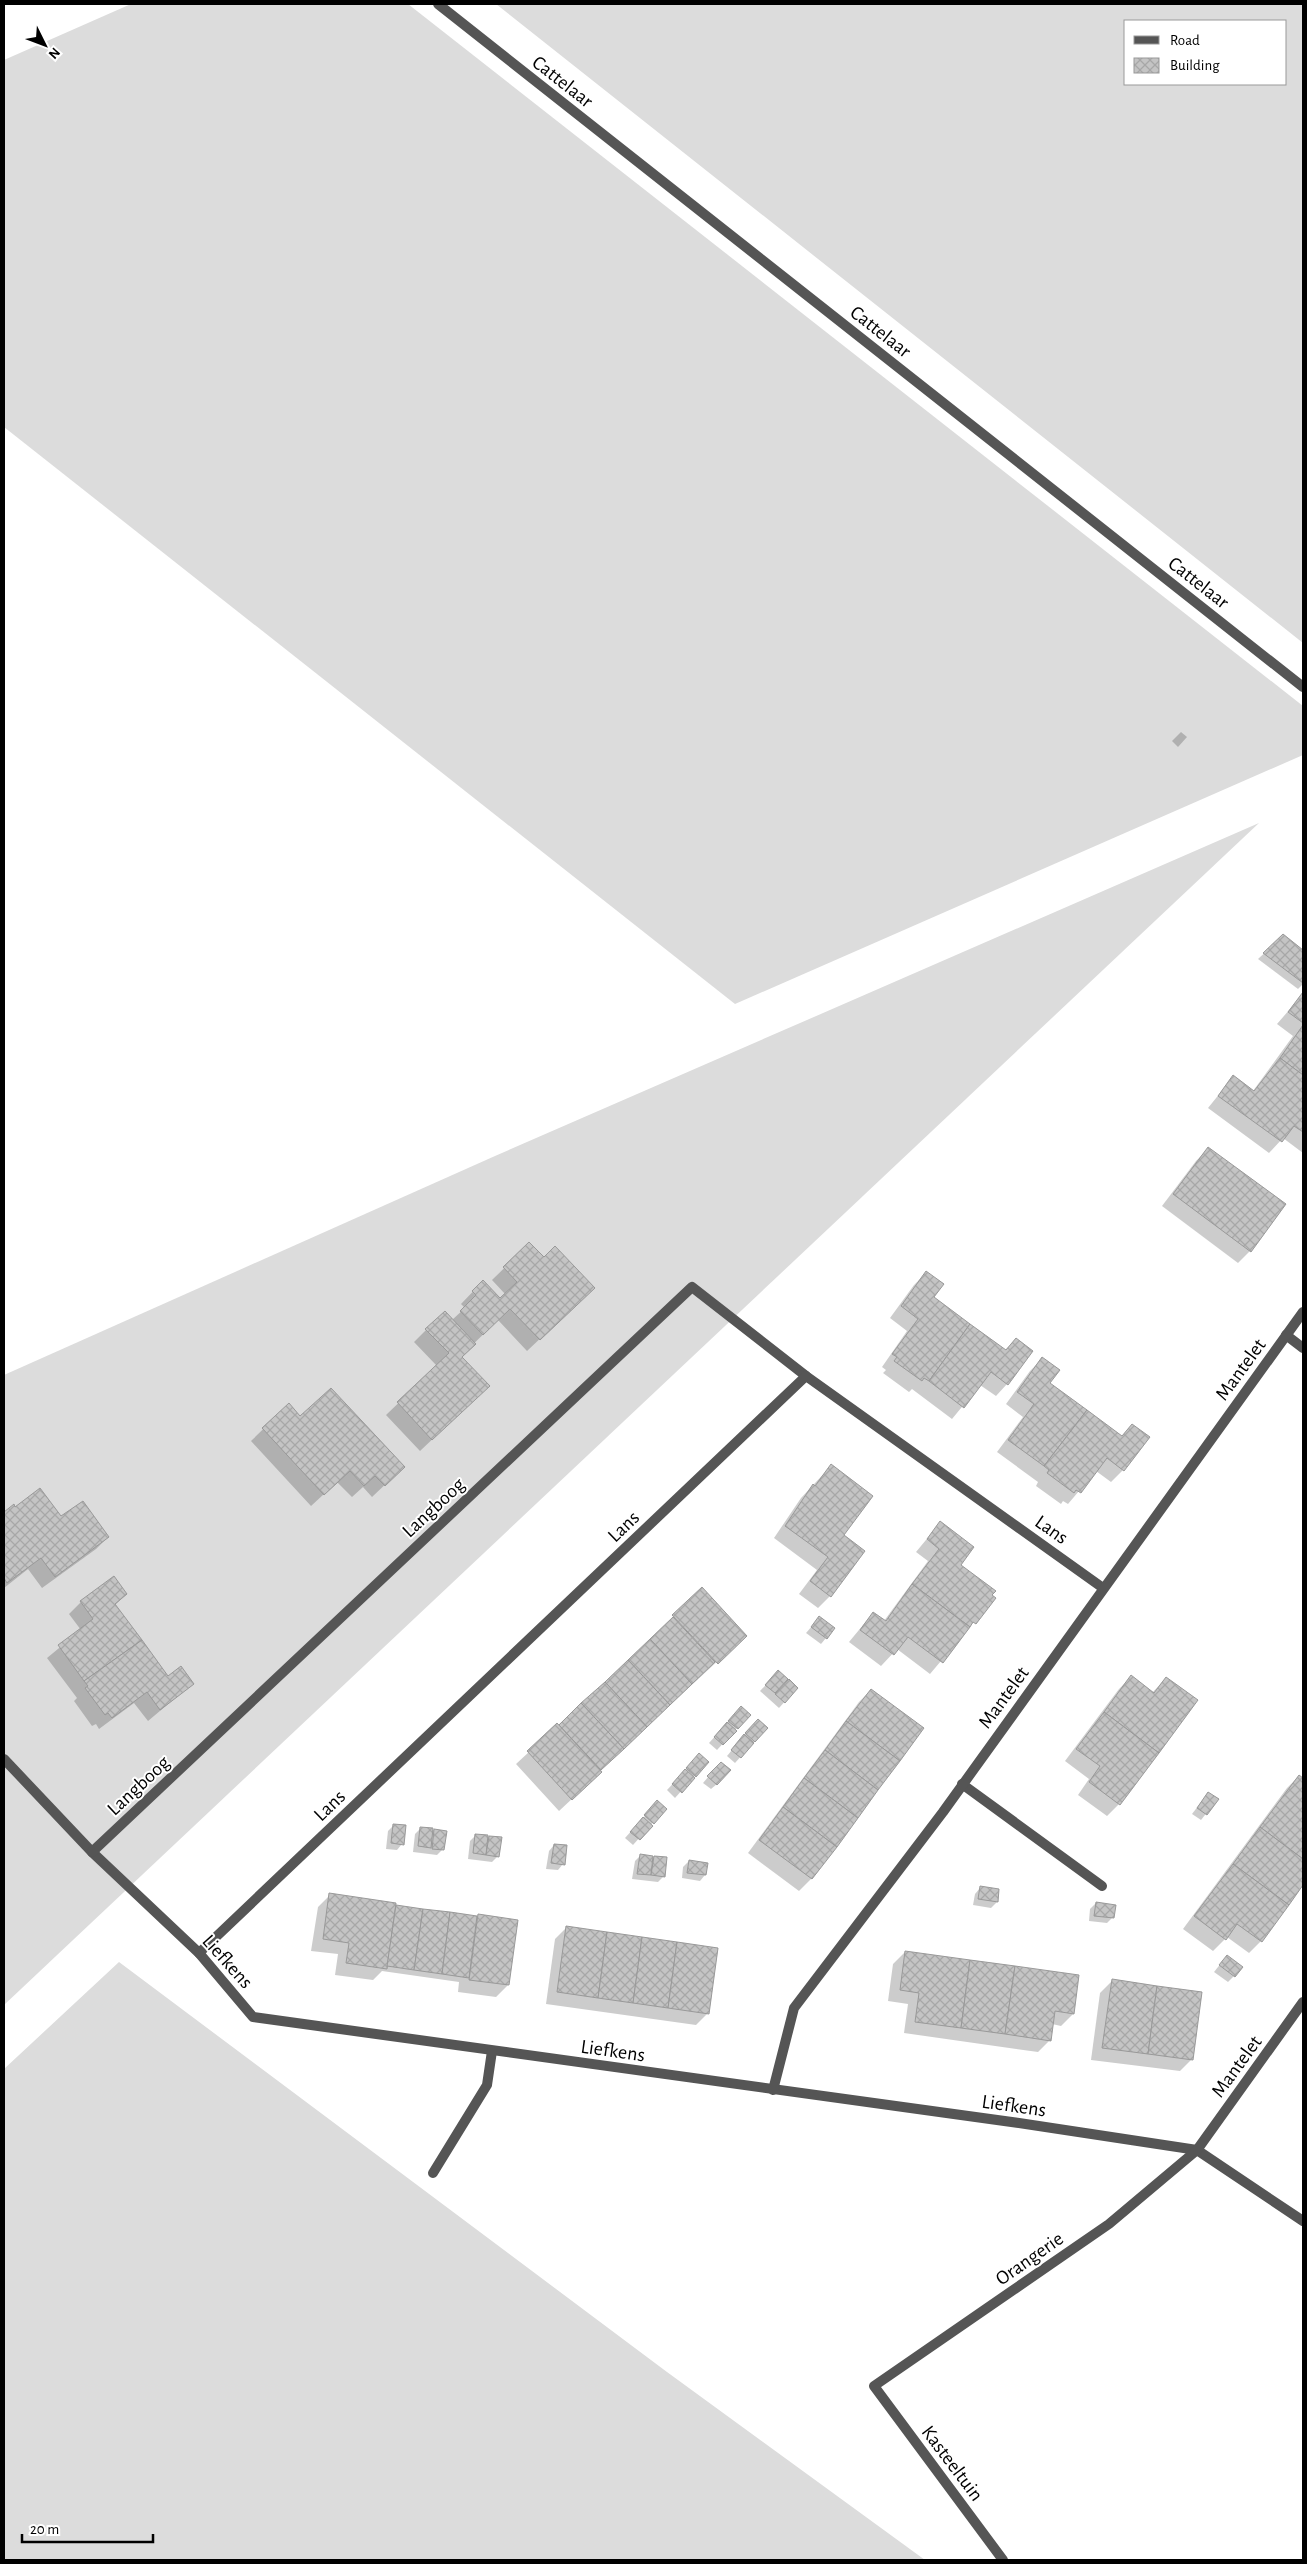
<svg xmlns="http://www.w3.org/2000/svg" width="1307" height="2564" font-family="'Alegreya Sans',sans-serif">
<defs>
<pattern id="building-cross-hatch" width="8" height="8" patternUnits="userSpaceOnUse" patternTransform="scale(1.25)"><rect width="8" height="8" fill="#c4c4c4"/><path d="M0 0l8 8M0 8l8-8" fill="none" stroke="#a7a7a7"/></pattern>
</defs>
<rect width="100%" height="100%" fill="#fff"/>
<g fill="#dcdcdc" fill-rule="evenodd">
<polygon points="131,4 408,4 1303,706 1303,755 735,1004 4,427 4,60"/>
<path d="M496,4h807v639zM1126,21h160v63h-160z"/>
<polygon points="1259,823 4,2005 4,1375 495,1156"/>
<polygon points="119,1962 667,2372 925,2560 4,2560 4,2069"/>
</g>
<g fill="#0003">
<polygon points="1181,732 1187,737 1178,747 1172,741"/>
<polygon points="1283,936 1303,951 1303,984 1298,989 1258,959"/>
<polygon points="1303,994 1303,1153 1283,1138 1269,1153 1208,1108 1233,1077 1253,1091 1293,1036 1277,1024"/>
<polygon points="1208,1149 1250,1251 1238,1263 1162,1206 1196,1161"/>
<polygon points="529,1244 581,1300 527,1351 498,1320 460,1357 476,1398 420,1451 386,1415 437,1366 414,1342 426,1330 452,1320 465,1308 461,1304 483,1281 500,1300 506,1295 492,1280"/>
<polygon points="926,1273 932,1297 1004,1351 1016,1339 1007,1384 996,1396 980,1385 952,1419 912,1389 909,1392 883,1373 886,1370 882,1367 907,1331 890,1318 914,1285"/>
<polygon points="1042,1359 1049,1383 1121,1437 1132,1425 1123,1470 1111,1482 1096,1471 1068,1504 1063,1501 1061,1504 1036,1486 1038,1482 997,1452 1023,1417 1006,1404 1030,1371"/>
<polygon points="288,1405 300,1418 391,1479 372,1497 363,1487 352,1497 337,1482 311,1506 251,1441"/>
<polygon points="831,1466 842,1535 830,1596 818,1608 799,1594 817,1570 774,1538 801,1498"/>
<polygon points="13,1506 60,1518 108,1537 96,1549 42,1588 28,1569 4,1588 4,1514"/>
<polygon points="940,1523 959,1565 994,1598 930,1674 897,1649 881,1666 849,1642 873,1613 884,1621 928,1561 916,1552"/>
<polygon points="702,1589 745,1636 599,1770 588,1784 559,1811 516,1764 662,1629"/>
<polygon points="126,1594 115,1605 168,1677 192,1684 148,1721 134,1703 99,1729 96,1724 92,1726 74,1701 77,1698 47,1658 81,1630 69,1614 81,1602"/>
<polygon points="819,1618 826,1638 821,1644 806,1633"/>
<polygon points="778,1672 797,1688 779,1708 760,1691"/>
<polygon points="1131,1677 1152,1693 1166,1678 1196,1701 1119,1804 1107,1816 1078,1795 1089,1779 1065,1761 1119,1689"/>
<polygon points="871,1690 922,1728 811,1879 799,1891 748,1853 859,1702"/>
<polygon points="736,1713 749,1715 717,1750 709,1743"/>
<polygon points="752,1726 766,1728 735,1763 727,1756"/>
<polygon points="694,1761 707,1762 675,1798 667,1790"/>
<polygon points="715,1769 717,1784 711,1789 703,1783"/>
<polygon points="1299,1776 1303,1779 1303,1883 1261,1941 1249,1953 1227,1937 1213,1951 1183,1929 1287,1788"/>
<polygon points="1208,1793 1217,1800 1201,1820 1192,1814"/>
<polygon points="652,1808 665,1809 633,1845 625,1838"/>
<polygon points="394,1825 402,1844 397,1850 386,1849 388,1831"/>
<polygon points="421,1828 446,1832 443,1849 437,1855 413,1852 415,1834"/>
<polygon points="476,1835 500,1838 498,1856 492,1862 468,1859 470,1841"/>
<polygon points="554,1845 563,1864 558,1870 546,1869 549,1851"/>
<polygon points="640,1856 665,1858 664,1876 658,1882 632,1879 635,1861"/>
<polygon points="689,1861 705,1875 700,1881 682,1878 683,1867"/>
<polygon points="980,1888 997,1902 991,1908 973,1905 975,1894"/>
<polygon points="330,1895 394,1909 396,1906 476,1917 478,1915 508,1985 496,1997 458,1992 459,1982 382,1971 373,1980 335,1975 338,1954 311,1951 318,1907"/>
<polygon points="1096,1903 1112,1918 1107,1923 1089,1921 1090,1909"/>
<polygon points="567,1927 708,2013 696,2025 546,2004 555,1939"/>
<polygon points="905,1952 1073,2014 1061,2026 1052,2024 1050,2040 1038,2052 904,2033 908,2004 888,2001 893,1964"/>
<polygon points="1222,1962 1234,1976 1228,1982 1214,1972"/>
<polygon points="1112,1981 1192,2059 1180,2071 1091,2060 1100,1993"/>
</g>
<g fill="url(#building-cross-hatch)" stroke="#999">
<polygon points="1283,934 1303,950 1303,983 1263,953"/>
<polygon points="1303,992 1303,1023 1288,1012"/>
<polygon points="1303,1025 1303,1075 1280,1058"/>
<polygon points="1280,1058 1303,1075 1303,1132 1294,1126 1282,1142 1218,1096 1233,1075 1254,1091"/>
<polygon points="1208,1147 1286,1204 1251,1252 1173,1194"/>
<polygon points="529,1242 544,1257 555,1246 595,1288 540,1340 510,1309 483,1335 460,1311 476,1295 472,1291 483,1280 500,1298 517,1282 503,1267"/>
<polygon points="926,1271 944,1284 934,1297 970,1324 929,1381 924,1378 922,1381 894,1361 897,1357 892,1354 918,1319 901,1306"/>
<polygon points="445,1311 476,1344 462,1357 490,1386 432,1440 397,1402 449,1353 425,1329"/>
<polygon points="970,1324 1006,1350 1016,1338 1033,1351 1008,1385 991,1372 964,1408 929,1381"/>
<polygon points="1042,1357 1060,1370 1050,1383 1087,1410 1044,1466 1008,1440 1034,1404 1017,1392"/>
<polygon points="331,1388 405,1467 385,1486 375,1476 364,1486 350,1471 324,1495 262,1428 289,1403 300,1416"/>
<polygon points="1087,1410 1122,1436 1132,1424 1150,1437 1124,1471 1107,1458 1081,1493 1076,1490 1074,1493 1047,1473 1049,1470 1044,1466"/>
<polygon points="831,1464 873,1496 844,1535 865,1551 831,1597 810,1581 828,1557 785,1526 813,1484 815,1486"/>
<polygon points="40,1488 61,1516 83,1501 109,1537 55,1577 41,1558 7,1583 4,1578 4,1512 14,1504 15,1507"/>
<polygon points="940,1521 974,1547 961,1565 996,1591 992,1595 996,1598 976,1624 973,1622 970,1627 912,1584 939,1549 927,1539"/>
<polygon points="114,1576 127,1594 115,1604 142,1640 84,1681 58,1645 93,1619 80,1601"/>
<polygon points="912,1584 970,1627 943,1663 908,1637 894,1655 860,1630 873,1612 886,1621"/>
<polygon points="702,1587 747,1636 718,1664 672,1615"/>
<polygon points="819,1616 835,1628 827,1639 811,1627"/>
<polygon points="673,1617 715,1662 692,1684 650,1639"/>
<polygon points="650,1639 692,1684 670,1705 628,1660"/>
<polygon points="142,1640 168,1676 181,1666 194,1684 160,1710 147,1692 112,1718 108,1713 105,1715 85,1688 88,1686 84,1681"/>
<polygon points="628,1660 670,1705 647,1727 605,1682"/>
<polygon points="778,1670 788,1679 775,1693 765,1685"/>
<polygon points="1131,1675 1154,1693 1166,1677 1198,1700 1159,1753 1104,1712"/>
<polygon points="789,1679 798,1688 785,1703 775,1694"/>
<polygon points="605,1682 647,1727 624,1749 581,1703"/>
<polygon points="871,1689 924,1728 900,1761 846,1721"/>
<polygon points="581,1703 624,1749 601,1770 559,1725"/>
<polygon points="741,1706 751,1715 738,1729 728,1721"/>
<polygon points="1104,1712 1159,1753 1120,1805 1089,1782 1100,1766 1076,1749"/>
<polygon points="758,1719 768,1728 755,1742 745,1733"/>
<polygon points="846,1721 900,1761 878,1790 825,1750"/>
<polygon points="727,1722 737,1731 723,1745 714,1737"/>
<polygon points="557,1723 602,1772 572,1800 527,1751"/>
<polygon points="744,1734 754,1743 741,1758 731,1750"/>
<polygon points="825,1750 878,1790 858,1818 804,1778"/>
<polygon points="699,1753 709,1762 696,1777 686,1768"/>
<polygon points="721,1762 731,1770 717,1785 707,1776"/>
<polygon points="685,1769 695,1778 682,1793 672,1784"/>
<polygon points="1299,1775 1303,1778 1303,1859 1260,1827"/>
<polygon points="804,1778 858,1818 837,1847 783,1807"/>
<polygon points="1208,1792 1219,1799 1207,1815 1197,1808"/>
<polygon points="657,1800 667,1809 654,1824 644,1815"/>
<polygon points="783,1807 837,1847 812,1879 759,1840"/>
<polygon points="643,1817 653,1826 640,1840 630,1832"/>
<polygon points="393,1824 406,1825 404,1845 391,1843"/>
<polygon points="420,1827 433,1828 431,1848 418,1846"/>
<polygon points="1260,1827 1303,1859 1303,1885 1289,1905 1233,1864"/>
<polygon points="434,1829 447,1831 444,1850 432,1849"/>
<polygon points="475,1834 488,1835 486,1855 473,1853"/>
<polygon points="489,1836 502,1837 499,1857 486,1855"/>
<polygon points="554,1844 567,1845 565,1865 551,1863"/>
<polygon points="640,1854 653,1856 651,1875 637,1874"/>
<polygon points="654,1856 667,1857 665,1877 651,1875"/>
<polygon points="689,1860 708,1863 706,1875 687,1873"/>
<polygon points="1233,1864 1289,1905 1262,1942 1237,1924 1226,1940 1194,1916"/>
<polygon points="980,1886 999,1889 998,1902 978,1899"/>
<polygon points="329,1893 396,1903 387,1969 346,1963 349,1943 323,1939"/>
<polygon points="1096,1902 1116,1905 1114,1918 1094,1916"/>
<polygon points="396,1905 423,1909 414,1970 387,1966"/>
<polygon points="423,1909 450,1912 442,1974 414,1970"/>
<polygon points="450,1912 477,1916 469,1978 442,1974"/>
<polygon points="478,1914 518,1920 509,1985 469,1980"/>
<polygon points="566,1926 607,1932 598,1998 557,1992"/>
<polygon points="607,1932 642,1937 633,2003 598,1998"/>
<polygon points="642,1937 677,1942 668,2008 633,2003"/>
<polygon points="677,1942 718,1948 709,2014 668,2008"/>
<polygon points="905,1951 970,1960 961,2028 915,2022 919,1993 900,1990"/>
<polygon points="1227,1955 1243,1967 1235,1977 1219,1965"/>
<polygon points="970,1960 1015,1966 1005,2034 961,2028"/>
<polygon points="1015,1966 1079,1975 1074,2014 1055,2011 1051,2041 1005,2034"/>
<polygon points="1112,1979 1157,1986 1148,2054 1102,2048"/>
<polygon points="1157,1986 1202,1992 1193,2060 1148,2054"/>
</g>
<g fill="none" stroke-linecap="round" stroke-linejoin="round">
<g stroke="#555" stroke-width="10">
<polyline points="438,4 1303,687"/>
<polyline points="1286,1335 1303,1348"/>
<polyline points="4,1759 92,1852 199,1953 253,2017 1019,2123 1197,2150 1303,2221"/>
<polyline points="962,1784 1102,1886"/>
<polyline points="92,1852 692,1287 806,1376"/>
<polyline points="199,1953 806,1376 1103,1588"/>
<polyline points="773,2090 794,2008 943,1812 1303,1312"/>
<polyline points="433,2173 487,2085 492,2051"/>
<polyline points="1003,2560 874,2386 1109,2224 1197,2150 1303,2002"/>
</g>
</g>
<g text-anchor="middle" stroke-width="4" stroke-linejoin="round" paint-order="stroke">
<g font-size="20" fill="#000" stroke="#fff">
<text transform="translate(563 81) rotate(38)" y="7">Cattelaar</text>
<text transform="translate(881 331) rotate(38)" y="7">Cattelaar</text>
<text transform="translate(1199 582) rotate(38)" y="7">Cattelaar</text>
<text transform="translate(1240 1369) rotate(-54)" y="7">Mantelet</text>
<text transform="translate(433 1507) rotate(-43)" y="7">Langboog</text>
<text transform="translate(623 1526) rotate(-44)" y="7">Lans</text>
<text transform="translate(1052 1529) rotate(35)" y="7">Lans</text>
<text transform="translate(1003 1697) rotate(-54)" y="7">Mantelet</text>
<text transform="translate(138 1785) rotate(-43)" y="7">Langboog</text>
<text transform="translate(329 1805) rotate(-44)" y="7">Lans</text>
<text transform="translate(228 1961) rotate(48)" y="7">Liefkens</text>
<text transform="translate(613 2050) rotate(8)" y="7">Liefkens</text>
<text transform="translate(1236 2066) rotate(-54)" y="7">Mantelet</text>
<text transform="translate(1014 2105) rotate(8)" y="7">Liefkens</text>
<text transform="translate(1029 2258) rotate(-35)" y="7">Orangerie</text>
<text transform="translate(953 2463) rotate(53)" y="7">Kasteeltuin</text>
</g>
</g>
<rect width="1307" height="2564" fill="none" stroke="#000000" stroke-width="10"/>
<rect x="1124" y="20" width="162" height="65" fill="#ffffff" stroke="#999999"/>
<rect x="1134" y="36" width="25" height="8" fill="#555555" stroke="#999999"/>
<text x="1170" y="45" font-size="15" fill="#000000">Road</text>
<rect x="1134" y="58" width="25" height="15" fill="url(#building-cross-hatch)" stroke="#999999"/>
<text x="1170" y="70" font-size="15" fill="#000000">Building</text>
<g transform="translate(45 45) rotate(132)" stroke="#ffffff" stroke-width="4" paint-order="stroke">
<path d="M0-4L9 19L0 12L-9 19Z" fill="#000000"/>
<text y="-8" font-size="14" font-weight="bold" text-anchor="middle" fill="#000000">N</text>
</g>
<path d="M22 2534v8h131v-8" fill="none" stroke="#000000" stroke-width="2.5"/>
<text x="30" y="2534" font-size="15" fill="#000000" stroke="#ffffff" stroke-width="4" paint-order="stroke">20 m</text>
</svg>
